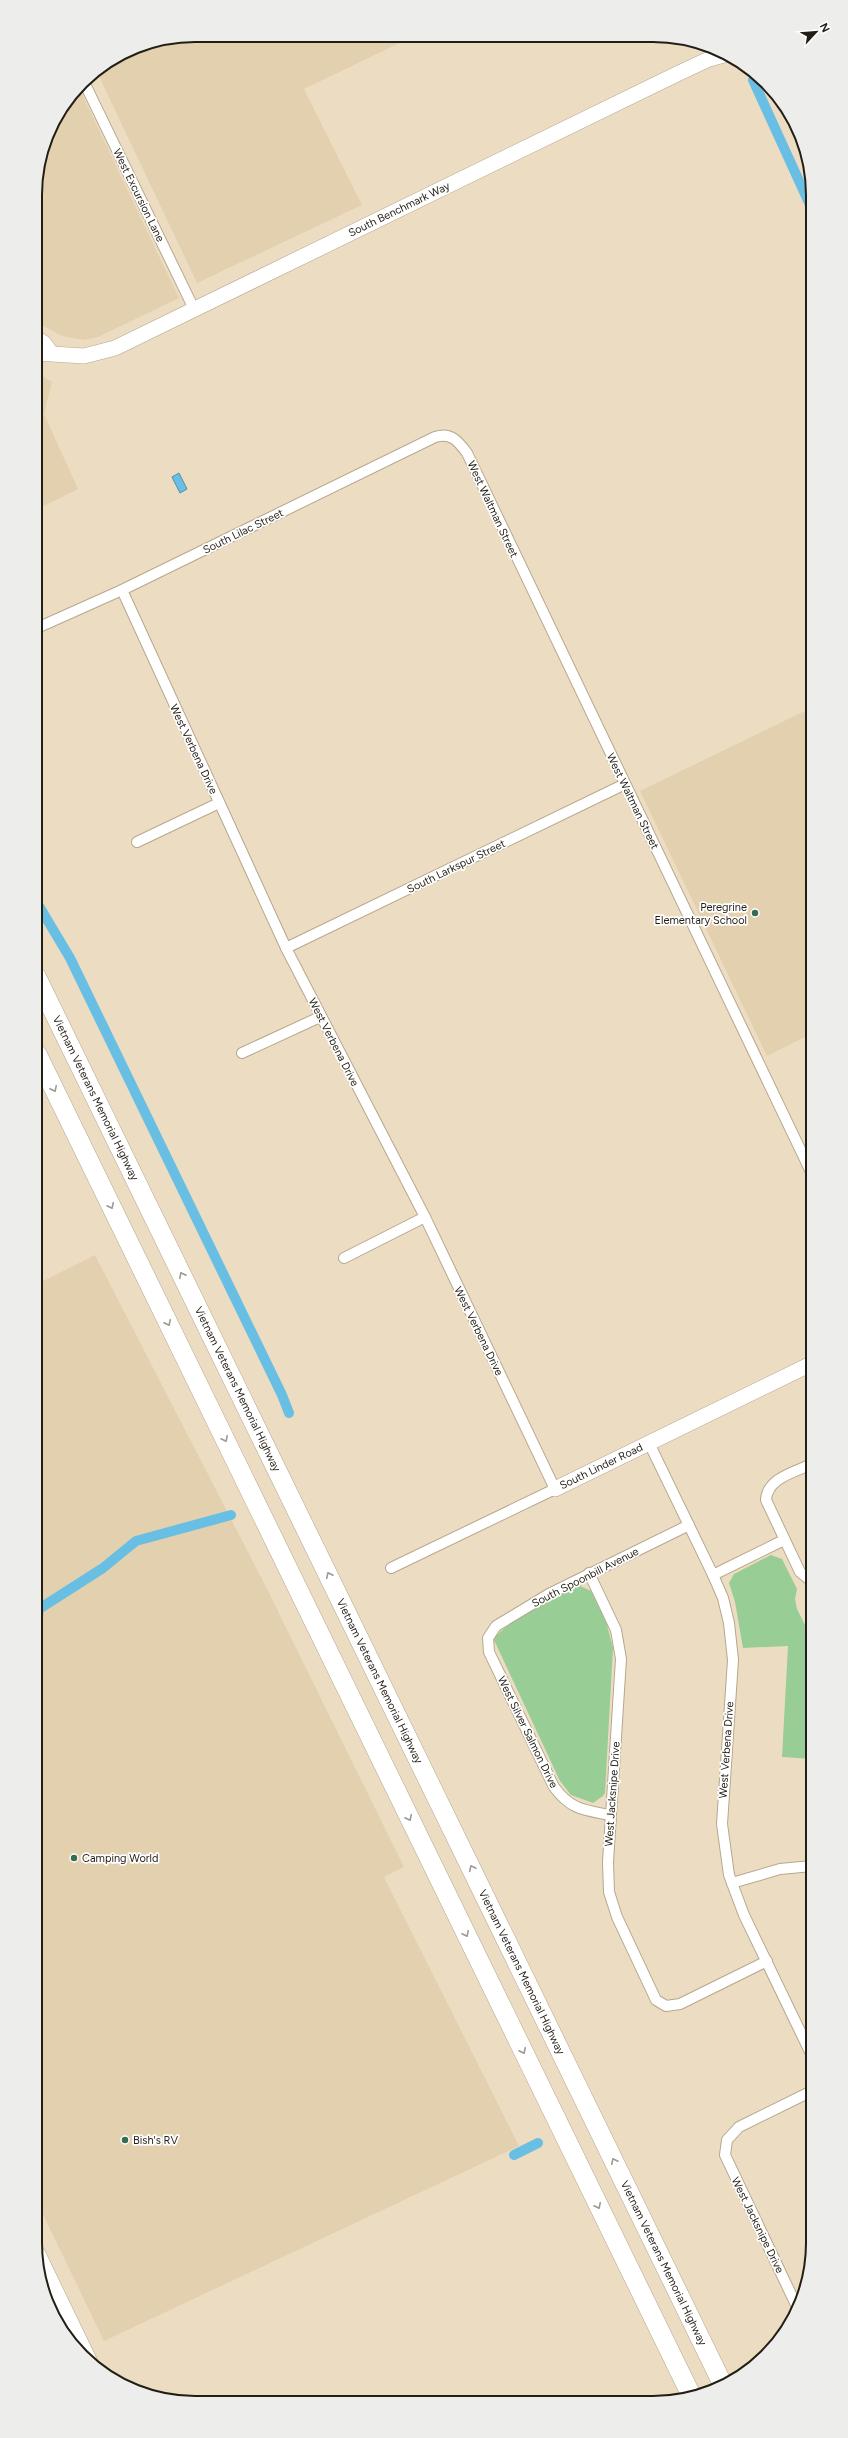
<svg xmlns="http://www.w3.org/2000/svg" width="848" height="2438" font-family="Figtree,sans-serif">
<rect width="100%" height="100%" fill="#ecddc2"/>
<g fill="#e3d0ae">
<polygon points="195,35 414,36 304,89 362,205 197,283 96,70 134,47"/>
<polygon points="79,88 179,298 98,337 85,340 62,336 36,322 35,184 52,124"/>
<polygon points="36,372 52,382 44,414 78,489 36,510"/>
<polygon points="811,708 811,1034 767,1056 640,791"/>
<polygon points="95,1255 265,1585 404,1867 384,1877 519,2146 104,2341 38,2204 37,1284"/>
</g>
<g fill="#99cd96">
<polygon points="771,1555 782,1559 797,1589 795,1599 797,1609 812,1639 812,1759 782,1757 788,1646 743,1648 735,1602 729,1583 734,1574"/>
<path d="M578,1585l13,6 15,30 7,27 -8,145 -2,3 -10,7 -22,-8 -11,-14 -66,-141c4,-14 68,-49 84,-55z"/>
</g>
<polygon fill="#69bee3" stroke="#548ea5" points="179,473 187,489 180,493 172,477"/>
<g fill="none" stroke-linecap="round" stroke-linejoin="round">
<g stroke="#69bee3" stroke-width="10">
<polyline points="753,80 810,205"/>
<polyline points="36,901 70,958 282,1395 289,1413"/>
<polyline points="37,1623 39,1609 103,1568 136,1541 231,1515"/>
<polyline points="514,2155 538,2143"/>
</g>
<g stroke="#b6a78e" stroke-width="12">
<g id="street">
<polyline points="84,82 194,309"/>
<polyline points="122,590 286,948 425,1217 555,1489 391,1568"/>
<path d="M37,628l85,-38 313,-153c16,-5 23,4 32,16l344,719"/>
<polyline points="137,842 219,803"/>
<polyline points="286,948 625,784"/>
<polyline points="242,1053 320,1017"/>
<polyline points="344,1258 425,1217"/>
<polyline points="649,1443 713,1575 723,1598 729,1623 733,1660 722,1824 729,1875 744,1915 812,2056"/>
<path d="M812,1464c-17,8 -45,14 -46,36l34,72 12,10"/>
<polyline points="589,1573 616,1630 621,1659 608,1862 609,1892 617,1917 656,2000 666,2006 680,2004 767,1961"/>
<polyline points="713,1575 784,1540"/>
<path d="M610,1815c-26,-5 -39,-5 -56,-28l-65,-135 -1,-14 8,-12 53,-32 140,-69"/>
<polyline points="732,1883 780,1869 812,1866"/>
<polyline points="798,2309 725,2155 727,2140 739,2127 812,2091"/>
</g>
</g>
<g stroke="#b6a78e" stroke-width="16">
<g id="secondary">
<polyline points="36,338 44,343 51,353"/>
<polyline points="36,353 84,356 115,348 677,74 709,59 728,54"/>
<polyline points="555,1489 811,1364"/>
<polyline points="38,2254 90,2362"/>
</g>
</g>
<g stroke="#b6a78e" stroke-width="20">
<g id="highway">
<polyline points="36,976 723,2385"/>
<polyline points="37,1054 692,2397"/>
</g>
</g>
<use href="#street" stroke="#fff" stroke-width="10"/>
<use href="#secondary" stroke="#fff" stroke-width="15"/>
<use href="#highway" stroke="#fff" stroke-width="19"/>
</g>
<defs><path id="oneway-chevron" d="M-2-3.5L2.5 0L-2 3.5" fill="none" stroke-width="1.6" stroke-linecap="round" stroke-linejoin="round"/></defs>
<g stroke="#9c9a95">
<use href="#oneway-chevron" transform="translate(54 1089) rotate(64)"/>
<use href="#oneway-chevron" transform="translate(111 1206) rotate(64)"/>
<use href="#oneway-chevron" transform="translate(182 1275) rotate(-116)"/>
<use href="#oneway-chevron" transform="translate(168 1323) rotate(64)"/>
<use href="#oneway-chevron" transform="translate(225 1439) rotate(64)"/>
<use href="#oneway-chevron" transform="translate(329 1575) rotate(-116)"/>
<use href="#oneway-chevron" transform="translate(409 1818) rotate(64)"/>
<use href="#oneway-chevron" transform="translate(472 1868) rotate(-116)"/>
<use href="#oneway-chevron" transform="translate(466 1934) rotate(64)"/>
<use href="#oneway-chevron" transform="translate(523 2051) rotate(64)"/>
<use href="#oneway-chevron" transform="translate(614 2161) rotate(-116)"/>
<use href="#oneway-chevron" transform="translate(598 2206) rotate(64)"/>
</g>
<g fill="#356c53" stroke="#fff" stroke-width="1.5">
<circle cx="755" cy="913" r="4"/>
<circle cx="74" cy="1858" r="4"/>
<circle cx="125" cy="2140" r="4"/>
</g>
<g text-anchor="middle" stroke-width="3.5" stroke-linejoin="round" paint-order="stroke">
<g font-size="11" fill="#231e14" stroke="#fff">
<text transform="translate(139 195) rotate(64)" y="4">West Excursion Lane</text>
<text transform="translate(399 209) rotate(-26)" y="4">South Benchmark Way</text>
<text transform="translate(493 509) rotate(65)" y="4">West Waltman Street</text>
<text transform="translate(243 531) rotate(-26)" y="4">South Lilac Street</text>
<text transform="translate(194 749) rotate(65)" y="4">West Verbena Drive</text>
<text transform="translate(633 801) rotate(64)" y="4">West Waltman Street</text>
<text transform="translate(456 866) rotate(-26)" y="4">South Larkspur Street</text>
<text transform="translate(334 1042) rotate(63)" y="4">West Verbena Drive</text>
<text transform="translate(96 1098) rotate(64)" y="4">Vietnam Veterans Memorial Highway</text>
<text transform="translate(479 1331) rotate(64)" y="4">West Verbena Drive</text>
<text transform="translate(238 1389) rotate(64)" y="4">Vietnam Veterans Memorial Highway</text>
<text transform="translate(601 1466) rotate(-26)" y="4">South Linder Road</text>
<text transform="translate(585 1577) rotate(-27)" y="4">South Spoonbill Avenue</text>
<text transform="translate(380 1681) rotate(64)" y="4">Vietnam Veterans Memorial Highway</text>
<text transform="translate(528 1732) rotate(64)" y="4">West Silver Salmon Drive</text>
<text transform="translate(726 1750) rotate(-86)" y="4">West Verbena Drive</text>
<text transform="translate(612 1794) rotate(-86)" y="4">West Jacksnipe Drive</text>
<text transform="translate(522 1972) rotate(64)" y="4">Vietnam Veterans Memorial Highway</text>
<text transform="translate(758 2225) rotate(64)" y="4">West Jacksnipe Drive</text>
<text transform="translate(664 2263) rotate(64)" y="4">Vietnam Veterans Memorial Highway</text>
</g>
<g font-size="11" fill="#231e14" stroke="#fff" text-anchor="start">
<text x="747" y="911" text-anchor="end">Peregrine<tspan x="747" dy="13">Elementary School</tspan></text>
<text x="82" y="1862">Camping World</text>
<text x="133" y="2144">Bish's RV</text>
</g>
</g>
<path d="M0 0H848V2438H0ZM195 42H653A153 153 0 0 1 806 195V2243A153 153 0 0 1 653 2396H195A153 153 0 0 1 42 2243V195A153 153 0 0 1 195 42Z" fill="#ededec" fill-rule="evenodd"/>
<path fill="none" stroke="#231e14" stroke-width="2" d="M195 42H653A153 153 0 0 1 806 195V2243A153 153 0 0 1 653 2396H195A153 153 0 0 1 42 2243V195A153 153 0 0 1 195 42Z"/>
<g transform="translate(816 32) rotate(64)" stroke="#ffffff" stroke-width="3" paint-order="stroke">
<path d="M0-3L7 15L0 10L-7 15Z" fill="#231e14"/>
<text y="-6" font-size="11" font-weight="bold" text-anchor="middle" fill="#231e14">N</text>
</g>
</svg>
